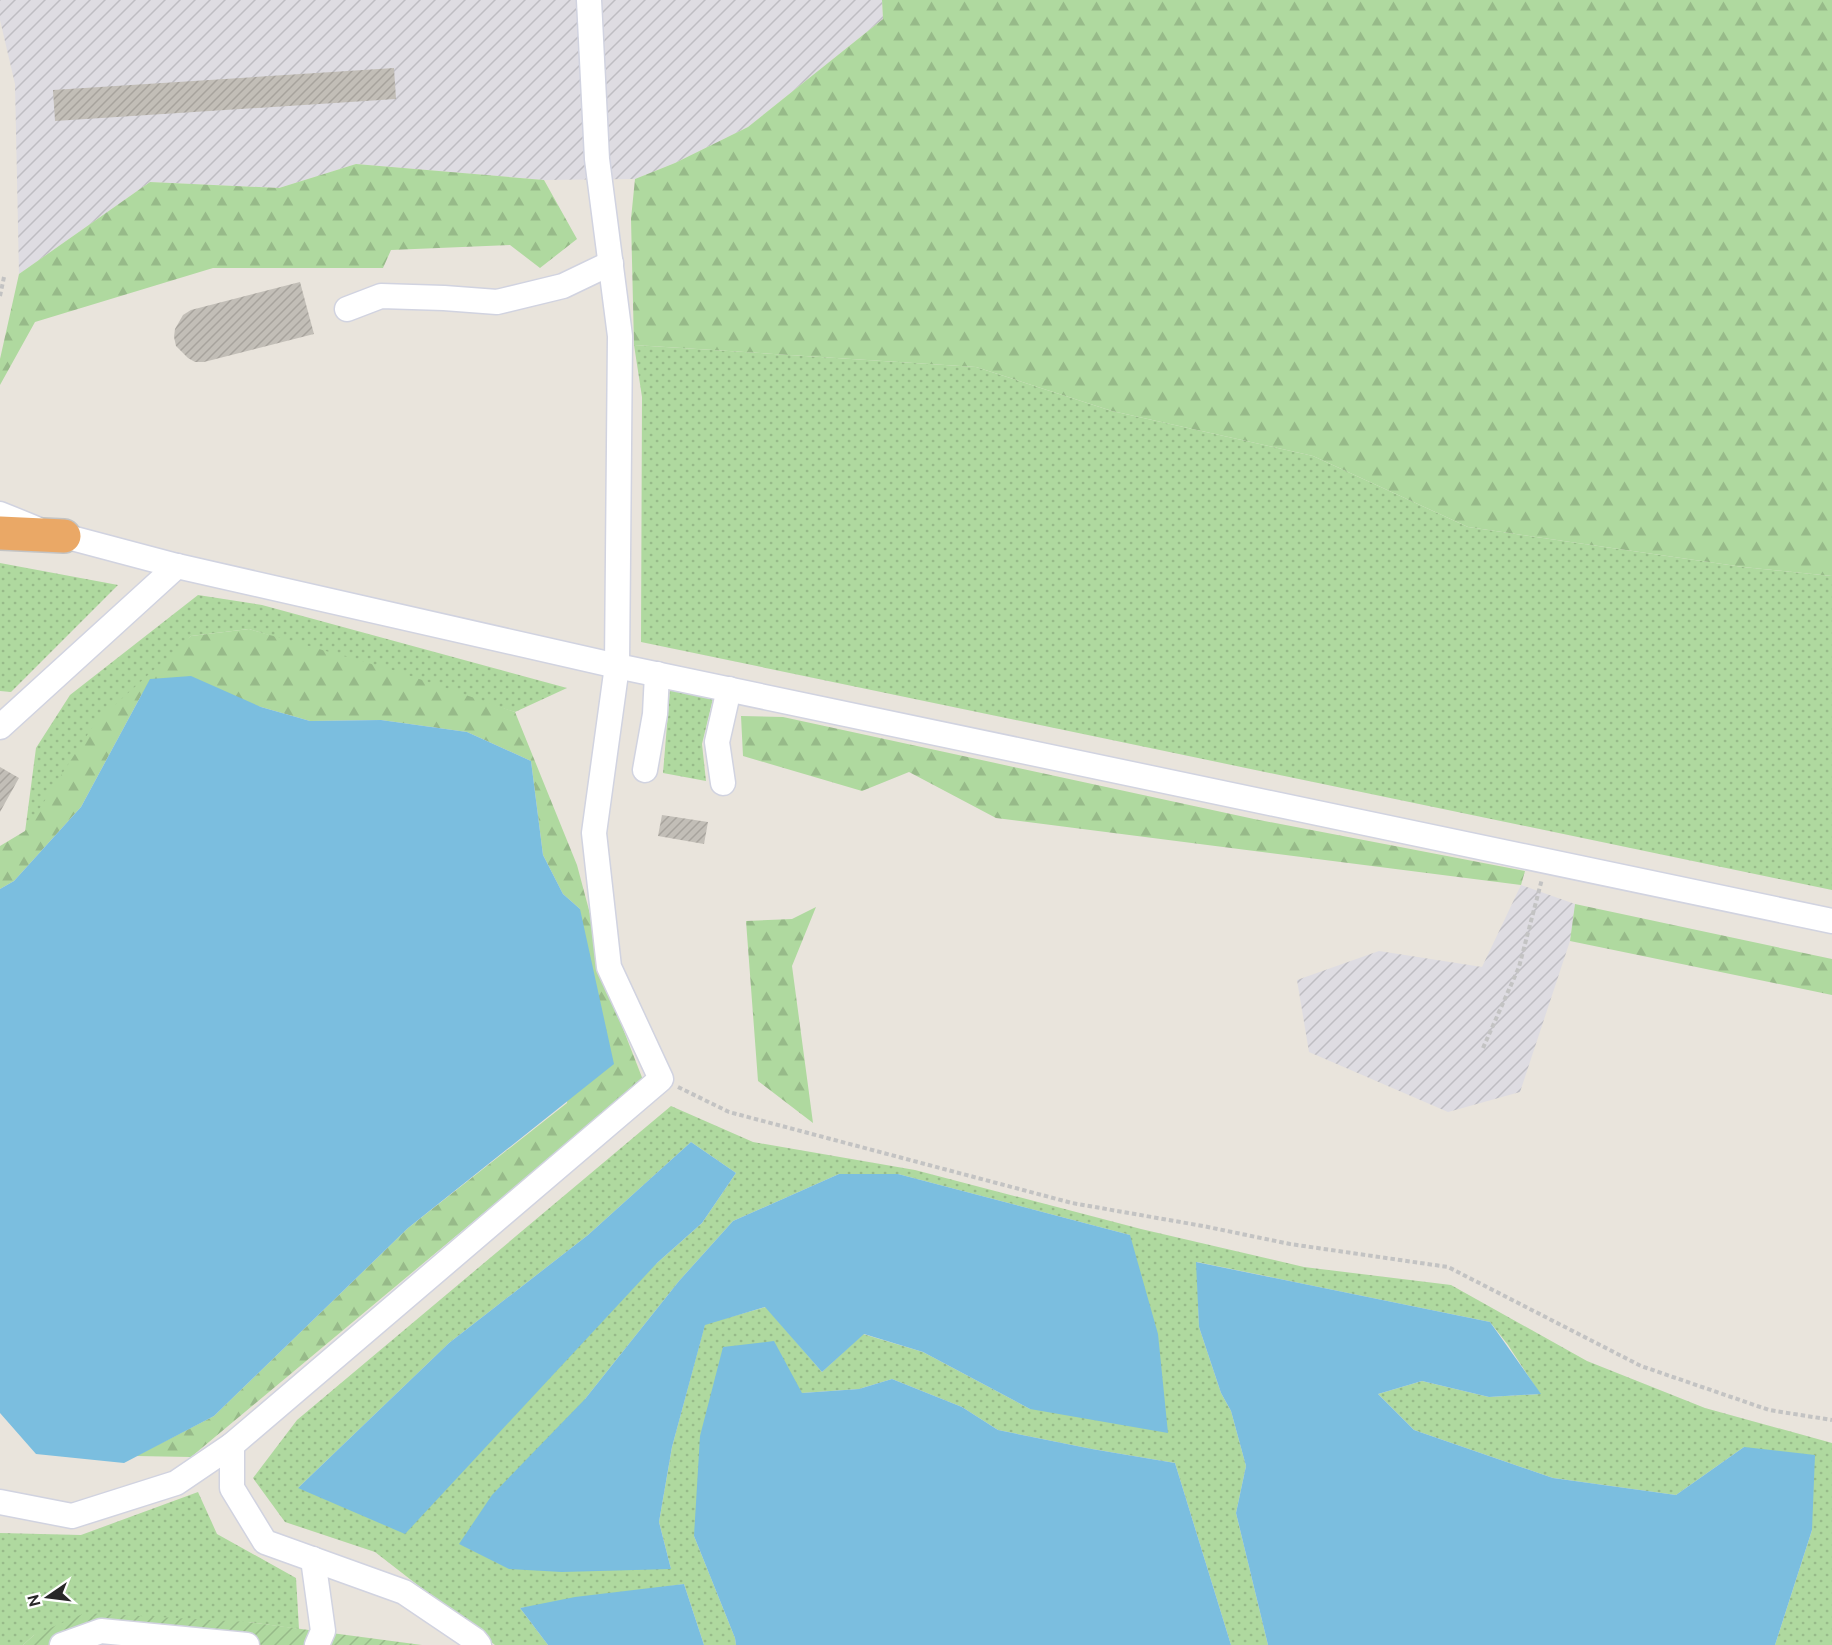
<svg xmlns="http://www.w3.org/2000/svg" width="1832" height="1645" font-family="Ubuntu,sans-serif">
<defs>
<pattern id="industrial-furrows" width="10" height="10" patternUnits="userSpaceOnUse" patternTransform="scale(1.5)"><rect width="10" height="10" fill="#dedce2"/><path d="M-1 1l2-2M0 10L10 0M9 11l2-2" fill="none" stroke="#bebdc2"/></pattern>
<pattern id="grass-dots" width="8" height="8" patternUnits="userSpaceOnUse" patternTransform="scale(1.5)"><rect width="8" height="8" fill="#afd99f"/><path d="M2 2h.1M6 6h.1" fill="none" stroke="#97ba89" stroke-width="1.8" stroke-linecap="round"/></pattern>
<pattern id="forest-firs" width="22" height="20" patternUnits="userSpaceOnUse" patternTransform="scale(1.5)"><rect width="22" height="20" fill="#afd99f"/><path d="M5 1l3.5 6h-7zM16 11l3.5 6h-7z" fill="#97ba89"/></pattern>
<pattern id="garden-furrows" width="10" height="10" patternUnits="userSpaceOnUse" patternTransform="scale(1.5)"><rect width="10" height="10" fill="#afd99f"/><path d="M-1 1l2-2M0 10L10 0M9 11l2-2" fill="none" stroke="#97ba89"/></pattern>
<pattern id="building-hatch" width="6" height="6" patternUnits="userSpaceOnUse" patternTransform="scale(1.5)"><rect width="6" height="6" fill="#c2beb7"/><path d="M-1 1l2-2M0 6l6-6M5 7l2-2" fill="none" stroke="#a7a39d"/></pattern>
</defs>
<rect width="100%" height="100%" fill="#e9e4dc"/>
<g fill="url(#industrial-furrows)">
<polygon points="0,0 882,0 883,19 748,127 675,163 635,179 544,180 356,164 279,188 150,182 19,274 15,84 0,20"/>
<polygon points="1521,885 1575,904 1570,941 1520,1092 1448,1112 1309,1052 1297,980 1379,951 1482,967"/>
</g>
<g fill="url(#grass-dots)" fill-rule="evenodd">
<polygon points="634,345 976,367 1112,411 1313,456 1468,527 1743,567 1832,576 1832,890 641,642 642,397"/>
<polygon points="0,563 118,585 11,692 0,691"/>
<polygon points="198,595 262,605 567,688 515,712 249,629 191,636 25,832 36,748 70,695"/>
<polygon points="671,677 716,686 702,744 706,781 663,773"/>
<path d="M671,1106l82,36 162,28 226,59 163,38 147,18 136,76 118,47 127,35v202h-57l37,-115 -68,-83 -68,48 -123,-17 -139,-48 -36,-36 44,-13 67,16 51,-3 -32,-49 -18,-23 -293,-60 2,65 22,66 10,18 15,55 -10,47 32,132h-37l-56,-182 -83,-14 -94,-19 -36,-23 -70,-28 -33,10 -57,4 -108,143 41,102 1,7h-32l-20,-61 -164,24 28,37h-53l-120,-93 -90,-30 -32,-44 44,-58zM691,1142l45,31 -34,50 -45,40 -359,225 151,-145 139,-108zM839,1174h59l232,61 -100,174 -107,-57 -60,-18 -41,38 -56,-65 -61,17 -33,123 -13,75 12,47 -86,-170 94,-118 54,-60z"/>
<polygon points="198,1492 217,1534 296,1578 299,1629 248,1622 34,1635 23,1645 0,1645 0,1533 81,1535"/>
</g>
<g fill="url(#forest-firs)">
<polygon points="882,0 1832,0 1832,576 1743,567 1468,527 1313,456 1112,411 976,367 634,345 631,219 635,179 675,163 748,127 883,19"/>
<polygon points="356,164 544,180 577,239 540,268 510,245 391,250 383,268 213,268 35,322 0,385 0,359 19,274 150,182 279,188"/>
<polygon points="249,629 396,671 515,712 577,865 615,1008 643,1080 191,1457 136,1456 214,1416 408,1228 567,1103 580,909 563,894 543,855 531,761 467,732 381,720 310,721 261,707 150,679 81,807 14,881 0,889 0,846 25,831 95,723 191,636"/>
<polygon points="741,716 783,717 1254,819 1525,871 1521,885 996,818 909,772 862,791 743,756"/>
<polygon points="1575,904 1832,959 1832,995 1570,941"/>
<polygon points="816,907 792,966 813,1123 758,1081 746,921 792,919"/>
</g>
<polygon fill="url(#garden-furrows)" points="85,1613 248,1622 422,1645 23,1645 34,1635"/>
<g fill="#7bbedf">
<polygon points="191,676 261,707 310,721 381,720 467,732 531,761 543,855 563,894 580,909 614,1064 408,1228 214,1416 124,1463 36,1454 0,1413 0,889 14,881 81,807 150,679"/>
<polygon points="691,1142 736,1173 702,1223 657,1263 405,1534 298,1488 449,1343 588,1235"/>
<polygon points="839,1174 898,1174 1130,1235 1158,1334 1168,1433 1030,1409 923,1352 864,1334 822,1372 765,1307 705,1325 672,1447 659,1522 671,1569 562,1572 509,1569 459,1544 492,1495 585,1399 679,1281 733,1221"/>
<polygon points="1196,1262 1490,1322 1541,1394 1489,1397 1422,1381 1378,1394 1414,1430 1553,1478 1676,1495 1744,1447 1815,1455 1812,1530 1775,1645 1268,1645 1236,1513 1246,1466 1231,1411 1221,1393 1199,1327"/>
<polygon points="774,1341 802,1393 859,1389 892,1379 962,1407 998,1430 1092,1449 1175,1463 1231,1645 736,1645 735,1638 694,1536 700,1436 723,1347"/>
<polygon points="684,1584 704,1645 548,1645 520,1608 575,1597"/>
</g>
<g fill="url(#building-hatch)">
<polygon points="394,68 396,99 55,121 53,90"/>
<polygon points="300,282 314,334 204,362 195,362 188,358 176,346 174,337 175,329 183,315 191,310"/>
<polygon points="0,767 19,778 0,812"/>
<polygon points="662,815 708,822 704,844 658,836"/>
</g>
<g fill="none" stroke-linecap="round" stroke-linejoin="round">
<g stroke="#d1d3e0" stroke-width="27">
<g id="minor">
<polyline points="347,309 381,296 444,298 497,302 563,286 611,263"/>
<polyline points="0,514 37,529"/>
<polyline points="49,532 177,566 617,666 1832,921"/>
<polyline points="0,727 177,566"/>
<polyline points="645,770 655,714 657,674"/>
<polyline points="723,783 717,742 729,689"/>
<polyline points="0,1502 72,1516 176,1483 232,1445"/>
<polyline points="313,1559 323,1631 317,1645"/>
<polyline points="62,1645 101,1631 247,1645"/>
<polyline points="479,1645 475,1640 404,1592 265,1542 232,1488 232,1445 661,1079 609,967 594,833 617,666 620,336 597,159 589,0"/>
</g>
</g>
<g stroke="#c3c3c3" stroke-width="36">
<polyline id="highway" points="0,533 64,536"/>
</g>
<g stroke="#c3c3c3" stroke-width="4" stroke-dasharray="4.5 3" stroke-linecap="butt">
<polyline points="0,296 4,277"/>
<polyline points="1483,1048 1519,967 1542,879"/>
<polyline points="678,1087 729,1112 1072,1203 1203,1226 1290,1244 1448,1267 1641,1366 1769,1410 1832,1420"/>
</g>
<use href="#minor" stroke="#fff" stroke-width="24"/>
<use href="#highway" stroke="#eaa866" stroke-width="33"/>
</g>
<g transform="translate(48 1597) rotate(256)" stroke="#ffffff" stroke-width="4.5" paint-order="stroke">
<path d="M0-4.5L10 22L0 15L-10 22Z" fill="#282828"/>
<text y="-9" font-size="16" font-weight="bold" text-anchor="middle" fill="#282828">N</text>
</g>
</svg>
